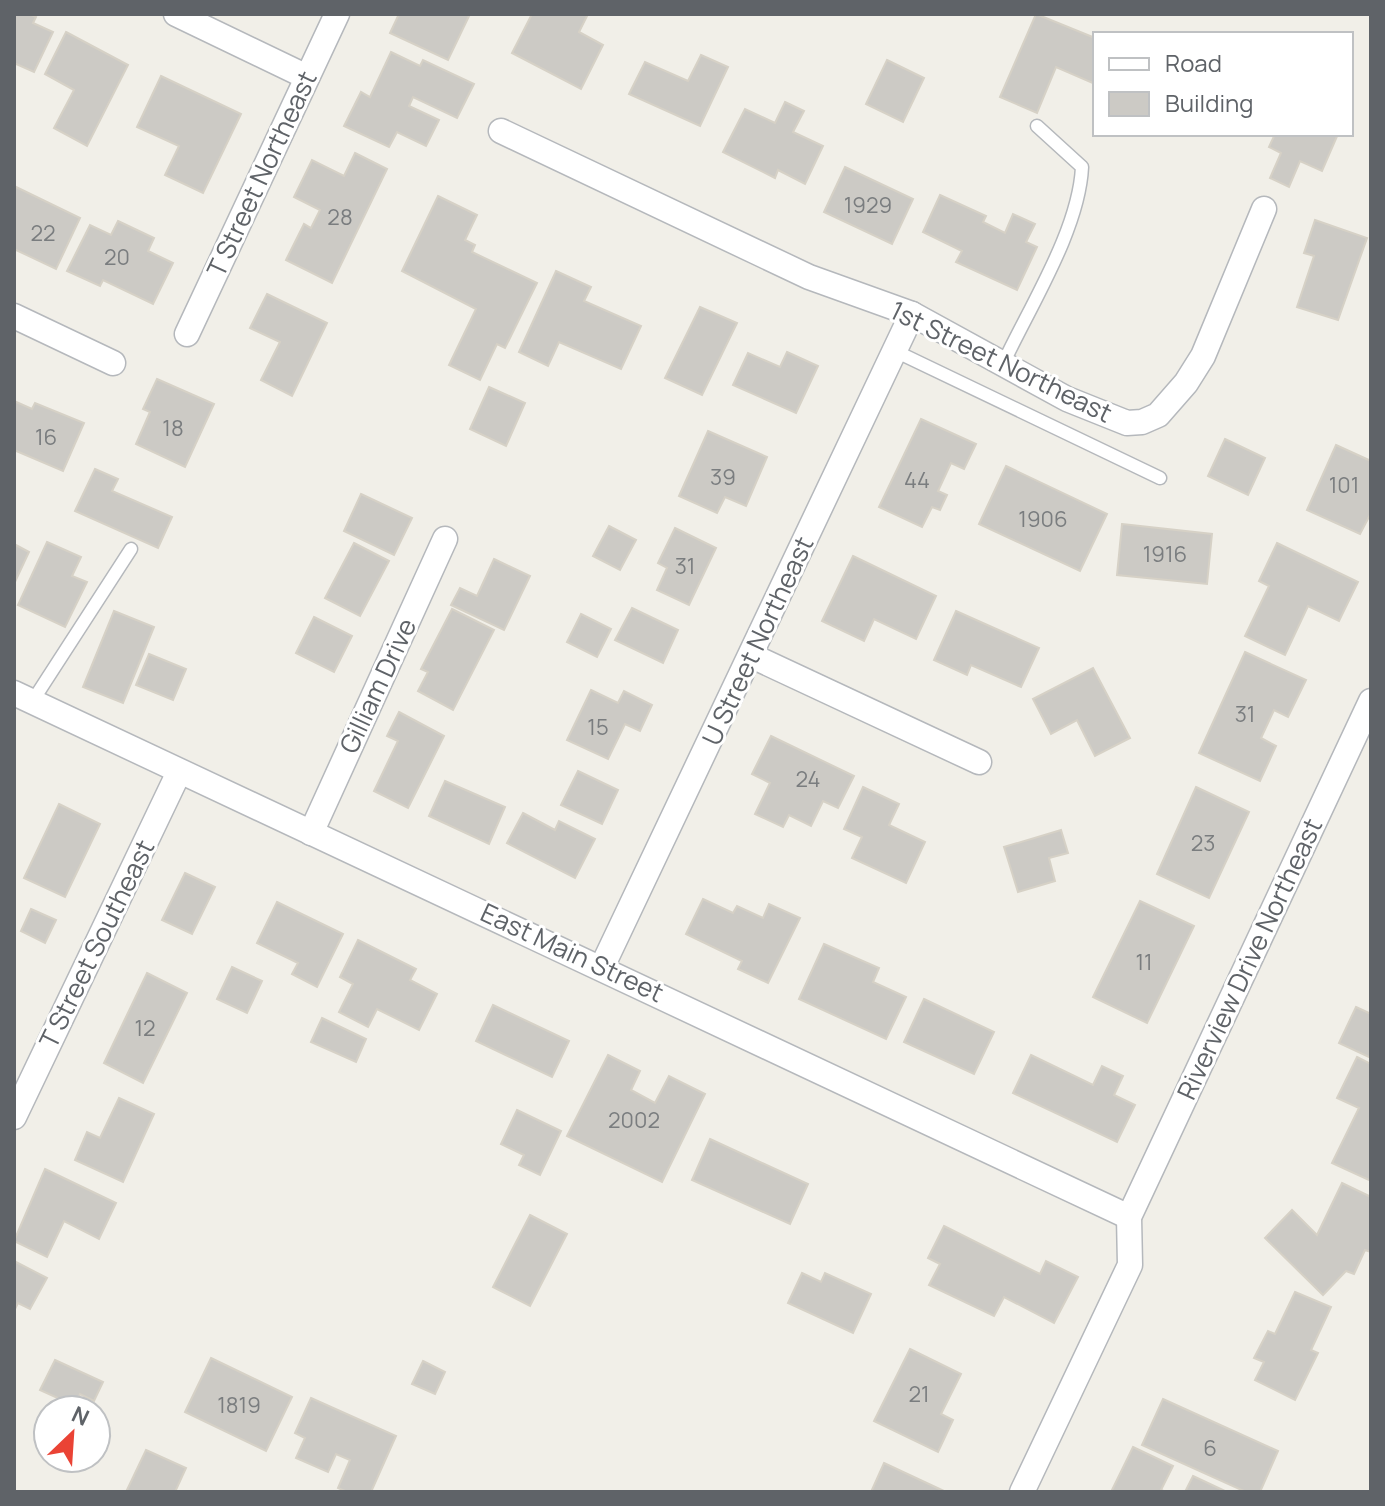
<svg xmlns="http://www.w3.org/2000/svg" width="1385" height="1506" font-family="Manrope,sans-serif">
<rect width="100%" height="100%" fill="#f1efe8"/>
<g fill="#cccac5" stroke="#d6d1c6" stroke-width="2">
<polygon points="14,14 29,14 36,17 33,23 53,32 34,72 14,63"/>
<polygon points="399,14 470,14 448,60 390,33"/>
<polygon points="532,14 588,14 579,32 603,45 581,89 512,53"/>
<polygon points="1036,14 1095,38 1095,84 1056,67 1037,113 1000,97"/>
<polygon points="66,32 128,65 87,146 54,128 74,90 45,74"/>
<polygon points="391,52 420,66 423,60 474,84 457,118 413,97 409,106 439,120 426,146 397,132 389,147 344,126 361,92 370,97"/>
<polygon points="701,55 728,67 700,126 629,94 645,62 688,81"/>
<polygon points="887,60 924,78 903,122 866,104"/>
<polygon points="161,76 241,114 203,193 165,175 179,146 137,127"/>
<polygon points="785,102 804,111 793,132 823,146 805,184 778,170 775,178 723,152 745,109 775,123"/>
<polygon points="1275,134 1338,134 1322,171 1300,161 1289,187 1270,178 1281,153 1269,147"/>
<polygon points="355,153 387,169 332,283 286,260 304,224 311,228 320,210 294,197 312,160 344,176"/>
<polygon points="845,167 913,199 892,244 824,212"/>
<polygon points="14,186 80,218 56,269 14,249"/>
<polygon points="940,195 986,216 983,222 1005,233 1013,214 1035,224 1026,242 1037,247 1017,290 956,262 962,251 923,232"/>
<polygon points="438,196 477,215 465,240 475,245 472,252 537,283 505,348 497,344 480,380 449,365 476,309 402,271"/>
<polygon points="1315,220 1367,238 1338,320 1297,307 1314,256 1304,253"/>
<polygon points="118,221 154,238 148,251 173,263 153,304 103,280 100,286 67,271 90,225 111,235"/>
<polygon points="556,271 591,287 584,301 641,326 621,369 559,342 548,366 519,352"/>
<polygon points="267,294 327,323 292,396 261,380 280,342 250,328"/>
<polygon points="700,307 737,323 702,395 665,378"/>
<polygon points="787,352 818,366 796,413 733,385 748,353 780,367"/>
<polygon points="157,379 214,404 185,467 136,444 150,412 143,409"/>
<polygon points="489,387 525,403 506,446 470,429"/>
<polygon points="14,401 32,409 35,403 84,423 63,471 14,450"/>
<polygon points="921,419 976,444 964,469 951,463 938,491 947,495 940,510 932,507 922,527 879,507"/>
<polygon points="708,431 767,457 746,506 725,497 717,513 679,496"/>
<polygon points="1225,439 1265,458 1248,495 1208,476"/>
<polygon points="1336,445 1371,461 1371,513 1360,534 1307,510"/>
<polygon points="1006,466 1107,514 1080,571 979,524"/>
<polygon points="95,469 118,479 112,491 172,517 158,548 75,511"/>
<polygon points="361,494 412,518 394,555 344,531"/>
<polygon points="1122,524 1212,534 1207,584 1117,575"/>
<polygon points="609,526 636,540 620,570 593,556"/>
<polygon points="675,528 716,548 689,605 657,590 667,568 658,563"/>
<polygon points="47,542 81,557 72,576 87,582 65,627 18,605"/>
<polygon points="354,543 389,561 360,616 325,598"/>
<polygon points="1277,543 1358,582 1339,621 1308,606 1285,655 1245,636 1269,586 1259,581"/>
<polygon points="14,544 29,552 14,584"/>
<polygon points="853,556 936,596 916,639 874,619 864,641 822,621"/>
<polygon points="494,559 530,576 504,630 451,605 460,588 477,596"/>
<polygon points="632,608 678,630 663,663 615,640"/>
<polygon points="452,609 494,630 453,710 418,691 428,672 421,669"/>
<polygon points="114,611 154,627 123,703 83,687"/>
<polygon points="956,611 1039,648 1021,687 971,665 967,675 934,660"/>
<polygon points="581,614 611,629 597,657 567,642"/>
<polygon points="314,617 352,636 334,672 296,653"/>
<polygon points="1245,652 1306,680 1288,717 1274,710 1261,738 1276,746 1260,781 1199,753"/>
<polygon points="149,654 186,669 173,700 136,685"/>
<polygon points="1093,668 1130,738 1095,756 1077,720 1051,734 1033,699"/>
<polygon points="591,690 618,703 624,691 652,705 640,731 625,724 608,759 567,740"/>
<polygon points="399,712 444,736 408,808 374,791 398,741 387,736"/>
<polygon points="771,736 854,776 838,808 823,801 811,826 789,815 783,827 755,814 770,783 752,774"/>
<polygon points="578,771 618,790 602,824 561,805"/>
<polygon points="445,781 505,807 489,844 429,816"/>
<polygon points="863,787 899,804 889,825 925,842 906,883 852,858 862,837 844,829"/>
<polygon points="1196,787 1249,812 1209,898 1157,874"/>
<polygon points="59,804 100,824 65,897 24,878"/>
<polygon points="523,813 555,830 559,821 595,839 575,878 507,843"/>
<polygon points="1061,830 1068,853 1049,858 1055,881 1018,892 1004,847"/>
<polygon points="185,873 215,887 192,934 162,920"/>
<polygon points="703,899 733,913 737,906 763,918 769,904 800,918 768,983 738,969 742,961 686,934"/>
<polygon points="1140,901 1194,926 1147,1023 1093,997"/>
<polygon points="277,902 343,934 317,987 292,974 298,963 257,943"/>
<polygon points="31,909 56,920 45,943 21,931"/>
<polygon points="358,940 416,969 410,980 437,994 419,1030 377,1009 368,1027 339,1012 353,984 340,977"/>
<polygon points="824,944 879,968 873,982 906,997 886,1039 799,999"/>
<polygon points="232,967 262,981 247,1013 217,999"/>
<polygon points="147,973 187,993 143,1083 104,1063"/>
<polygon points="924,999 994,1032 974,1074 904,1042"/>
<polygon points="493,1005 569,1041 552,1077 476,1041"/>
<polygon points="1356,1007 1371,1014 1371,1058 1339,1043"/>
<polygon points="322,1018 366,1039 356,1062 311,1042"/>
<polygon points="608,1055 640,1071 631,1090 655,1103 669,1076 705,1094 662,1182 567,1136"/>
<polygon points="1031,1055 1093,1085 1102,1066 1123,1076 1114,1095 1135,1105 1117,1142 1013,1093"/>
<polygon points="1357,1057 1371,1064 1371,1181 1332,1163 1359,1108 1337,1098"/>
<polygon points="119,1098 154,1114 123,1182 75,1160 87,1132 100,1138"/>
<polygon points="517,1110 561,1131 540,1175 519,1165 524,1155 501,1144"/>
<polygon points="710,1139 808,1184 790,1224 692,1180"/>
<polygon points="45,1169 116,1203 99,1239 64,1221 47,1257 14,1241"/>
<polygon points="1342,1183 1371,1197 1371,1252 1365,1250 1354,1274 1346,1271 1323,1295 1265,1238 1292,1210 1317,1235"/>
<polygon points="530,1215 567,1234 530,1306 493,1287"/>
<polygon points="944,1226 1040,1274 1046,1261 1078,1277 1054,1323 1004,1297 994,1316 929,1285 940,1264 928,1258"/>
<polygon points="14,1261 47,1278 30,1309 18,1303 14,1311"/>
<polygon points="802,1273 821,1282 825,1273 871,1294 853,1333 788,1303"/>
<polygon points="1295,1292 1331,1307 1311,1350 1318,1353 1295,1400 1255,1380 1264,1362 1254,1358 1268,1331 1275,1334"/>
<polygon points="910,1349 961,1374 941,1414 953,1420 938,1452 874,1421"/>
<polygon points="211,1358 292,1397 266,1451 185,1412"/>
<polygon points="55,1360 103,1382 94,1401 80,1394 75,1406 40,1390"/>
<polygon points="423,1361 445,1372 435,1394 412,1384"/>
<polygon points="311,1398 396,1436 371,1492 347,1492 338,1488 350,1460 336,1454 328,1472 296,1458 305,1438 295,1433"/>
<polygon points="1163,1399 1278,1451 1260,1492 1246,1492 1142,1445"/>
<polygon points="1133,1447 1173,1466 1161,1490 1166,1492 1111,1492"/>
<polygon points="146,1450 186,1468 175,1492 126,1492"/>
<polygon points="884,1463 946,1492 871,1492"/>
<polygon points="1193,1476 1227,1492 1185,1492"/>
</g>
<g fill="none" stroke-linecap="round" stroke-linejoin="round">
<g stroke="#b5b8bc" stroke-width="15">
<g id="service">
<polyline points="895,351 1160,478"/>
<path d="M1003,364c27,-58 76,-134 79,-197l-45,-41"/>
<polyline points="32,702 131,549"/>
</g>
</g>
<g stroke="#b5b8bc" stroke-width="27">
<g id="minor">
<polyline points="176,14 307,77"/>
<polyline points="501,131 809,277 912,314 1067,399 1127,423 1142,422 1158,415 1186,383 1203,356 1264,209"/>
<polyline points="14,316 113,363"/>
<polyline points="187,334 337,14"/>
<polyline points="752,656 979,762"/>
<polyline points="14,693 1129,1217"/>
<polyline points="311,833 445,539"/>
<polyline points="602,967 912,314"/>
<polyline points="14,1117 179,772"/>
<polyline points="1022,1492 1130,1265 1129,1217 1371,701"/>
</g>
</g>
<use href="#service" stroke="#fff" stroke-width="12"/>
<use href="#minor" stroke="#fff" stroke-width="24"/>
</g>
<g text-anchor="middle" stroke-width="6" stroke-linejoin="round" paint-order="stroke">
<g font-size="22" fill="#7a7d7f">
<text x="868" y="213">1929</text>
<text x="340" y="225">28</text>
<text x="43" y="241">22</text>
<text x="117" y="265">20</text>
<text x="173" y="436">18</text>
<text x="46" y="445">16</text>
<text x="723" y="485">39</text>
<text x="917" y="488">44</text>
<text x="1344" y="493">101</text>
<text x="1043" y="527">1906</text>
<text x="1165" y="562">1916</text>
<text x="685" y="574">31</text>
<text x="1245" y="722">31</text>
<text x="598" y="735">15</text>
<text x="808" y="787">24</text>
<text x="1203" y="851">23</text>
<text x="1144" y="970">11</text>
<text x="145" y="1036">12</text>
<text x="634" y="1128">2002</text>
<text x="919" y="1402">21</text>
<text x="239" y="1413">1819</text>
<text x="1210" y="1456">6</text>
</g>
<g font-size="26" fill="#5f6368" stroke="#fff">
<text transform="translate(262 174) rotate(-65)" y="9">T Street Northeast</text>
<text transform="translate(1001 362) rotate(26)" y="9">1st Street Northeast</text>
<text transform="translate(758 641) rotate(-65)" y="9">U Street Northeast</text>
<text transform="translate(378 686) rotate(-65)" y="9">Gilliam Drive</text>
<text transform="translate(97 944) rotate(-64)" y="9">T Street Southeast</text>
<text transform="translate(572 953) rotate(25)" y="9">East Main Street</text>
<text transform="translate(1250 959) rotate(-65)" y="9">Riverview Drive Northeast</text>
</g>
</g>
<rect width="1385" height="1506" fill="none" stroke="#5f6368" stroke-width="32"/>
<rect x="1093" y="32" width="260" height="104" fill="#ffffff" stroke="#bfc1c3" stroke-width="2"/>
<rect x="1109" y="58" width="40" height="12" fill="#ffffff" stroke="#bfc1c3" stroke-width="2"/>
<text x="1165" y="72" font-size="24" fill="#5f6368">Road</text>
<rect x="1109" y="92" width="40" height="24" fill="#cccac5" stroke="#bfc1c3" stroke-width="2"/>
<text x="1165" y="112" font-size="24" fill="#5f6368">Building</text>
<g transform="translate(72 1434) rotate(25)"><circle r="38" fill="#ffffff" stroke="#bfc1c3" stroke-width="2"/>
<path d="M0-6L14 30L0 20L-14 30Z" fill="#ea4335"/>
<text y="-12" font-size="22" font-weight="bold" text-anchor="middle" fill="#5f6368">N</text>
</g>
</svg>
